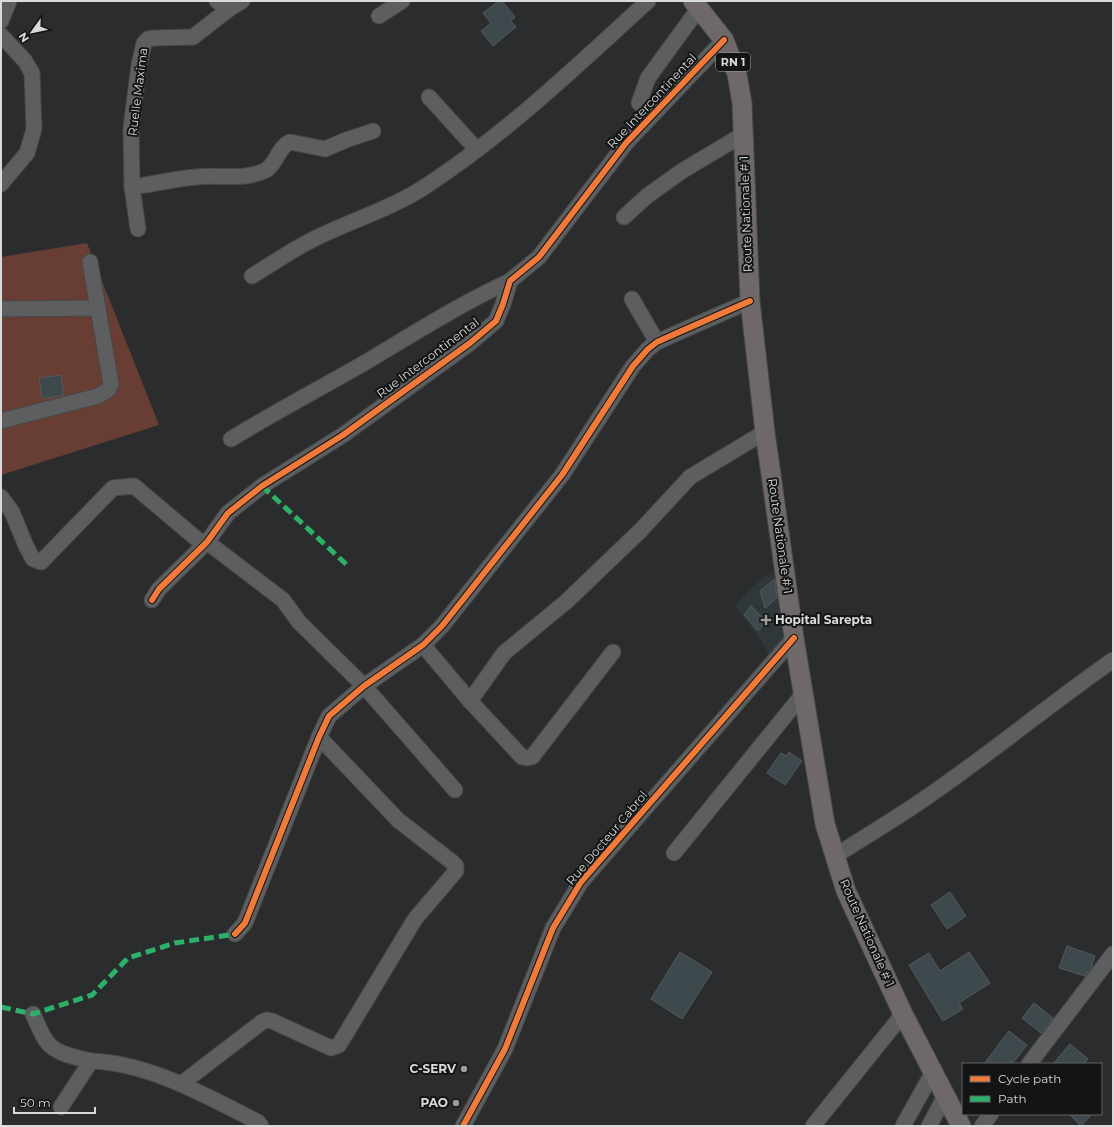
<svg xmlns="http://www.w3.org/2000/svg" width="1114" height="1127" font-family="Montserrat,sans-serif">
<rect width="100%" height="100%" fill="#2a2c2d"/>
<polygon fill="#2f373b" points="771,572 775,573 778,579 788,631 782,642 770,657 760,639 735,606 749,590 764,577"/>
<polygon fill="#683e34" points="87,243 159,425 1,475 1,257"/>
<g fill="#3e494e" stroke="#57595a">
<polygon points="499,1 502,1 515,17 511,21 516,27 493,46 481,31 491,23 483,13"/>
<polygon points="61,375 64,395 42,399 39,378"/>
<polygon points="775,579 777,598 765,608 760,591"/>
<polygon points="751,606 766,621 758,631 744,615"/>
<polygon points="789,752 802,761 785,785 767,773 781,753 786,756"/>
<polygon points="950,892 966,916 947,929 931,905"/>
<polygon points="1067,946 1095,956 1091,968 1085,976 1059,968"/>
<polygon points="680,952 712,972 682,1019 651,999"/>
<polygon points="969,952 990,983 959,1003 963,1009 943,1021 909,965 929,953 940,971"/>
<polygon points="1034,1003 1053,1018 1041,1033 1022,1018"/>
<polygon points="1009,1031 1027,1045 1012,1064 984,1064"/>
<polygon points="1070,1044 1088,1059 1083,1064 1053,1064"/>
<polygon points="1069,1114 1092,1114 1081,1126"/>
</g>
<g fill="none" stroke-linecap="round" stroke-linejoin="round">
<g stroke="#474849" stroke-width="17">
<g id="minor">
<polyline points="217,1 229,9"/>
<polyline points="379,16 402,1"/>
<polyline points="1,21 9,1"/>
<polyline points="1,35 25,61 32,73 34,129 27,153 1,184"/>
<polyline points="429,97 477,150"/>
<polyline points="639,103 648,78 699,8"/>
<path d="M132,187c21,-3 43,-8 64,-10 23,-3 46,4 68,-6 12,-5 14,-24 26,-29l35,7 21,-9 27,-9"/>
<polyline points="624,217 647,196 682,171 744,134"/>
<polyline points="138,229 132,187 131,128 139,65 144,43 148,39 154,38 193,37 229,9 242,1"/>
<path d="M252,276c20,-12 41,-27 62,-37 38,-19 80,-31 115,-55 79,-52 149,-119 219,-183"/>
<polyline points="632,299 657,342"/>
<polyline points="1,309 98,308"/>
<polyline points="1,421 98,396 108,390 111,384 90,262"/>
<path d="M231,439c44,-27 90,-51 135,-77 47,-28 94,-58 144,-81"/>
<polyline points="1,497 12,512 26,546 33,559 41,562 113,488 134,486 198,540 207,542 283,600 299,622 364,686 455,790"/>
<polyline points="152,600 159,589 207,542 228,513 262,486 343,435 470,343 496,321 503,304 510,281 539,257 626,143 724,40"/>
<polyline points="423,645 470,701 522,757 527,758 532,757 613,652"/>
<polyline points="470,701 504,653 567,601 641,530 690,477 765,432"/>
<polyline points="674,853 803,694"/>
<path d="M835,856c31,-20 62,-38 92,-59 64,-44 123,-93 186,-137"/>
<polyline points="235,934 245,923 319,737 329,716 364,686 423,645 442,626 562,475 633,366 648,349 657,342 677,333 750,301"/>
<path d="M33,1014c4,9 8,20 14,28 10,13 30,15 44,19"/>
<polyline points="1029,1064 1113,954"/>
<polyline points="181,1084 262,1022 267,1020 272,1021 331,1048 339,1045 415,919 456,871 456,866 452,862 398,820 319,737"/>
<path d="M61,1107l30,-46c59,2 115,35 167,61l3,4"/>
<polyline points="463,1126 505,1049 553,928 581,882 794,638"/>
<polyline points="813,1126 903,1014"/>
<polyline points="903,1126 933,1072"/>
<polyline points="929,1126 945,1096"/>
<polyline points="982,1126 991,1114"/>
</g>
</g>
<g stroke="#474849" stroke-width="21">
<polyline id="major" points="693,1 724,40 737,74 742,103 750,301 765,432 794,638 825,824 846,891 903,1014 961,1126"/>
</g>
<use href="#minor" stroke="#5c5e5f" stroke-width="15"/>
<use href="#major" stroke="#6e6968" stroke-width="19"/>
<g stroke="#2db169" stroke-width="5" stroke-dasharray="10 5" stroke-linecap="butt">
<polyline points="262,486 347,565"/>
<polyline points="1,1007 33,1014 92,995 128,958 175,943 235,934"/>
</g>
<g stroke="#131515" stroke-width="8">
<g id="cycleway">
<polyline points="152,600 159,589 207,542 228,513 262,486 343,435 470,343 496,321 503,304 510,281 539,257 626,143 724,40"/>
<polyline points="235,934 245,923 319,737 329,716 364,686 423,645 442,626 562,475 633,366 648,349 657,342 677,333 750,301"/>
<polyline points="463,1126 505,1049 553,928 581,882 794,638"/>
</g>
</g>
<use href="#cycleway" stroke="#f17a3a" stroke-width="6"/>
</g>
<g fill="#9b9d9e" stroke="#131515" stroke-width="1.5">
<path d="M764 614h4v4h4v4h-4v4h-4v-4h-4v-4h4z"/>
<circle cx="464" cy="1069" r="4"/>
<circle cx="456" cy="1103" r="4"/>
</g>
<g text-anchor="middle" stroke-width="4" stroke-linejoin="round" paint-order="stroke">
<rect fill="#131515" stroke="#9d9fa0" stroke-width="1" x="716" y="53" width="34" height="18" rx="3"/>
<g font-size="11" font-weight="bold" fill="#d8dadb">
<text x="733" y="66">RN 1</text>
</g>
<g font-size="12" fill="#d8dadb" stroke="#131515">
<text transform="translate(138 92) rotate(-83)" y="4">Ruelle Maxima</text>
<text transform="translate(652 101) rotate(-47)" y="4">Rue Intercontinental</text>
<text transform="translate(746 214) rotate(-92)" y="4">Route Nationale # 1</text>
<text transform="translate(428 358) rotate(-37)" y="4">Rue Intercontinental</text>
<text transform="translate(780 536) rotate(82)" y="4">Route Nationale # 1</text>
<text transform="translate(607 838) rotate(-50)" y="4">Rue Docteur Cabrol</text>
<text transform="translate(867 933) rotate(66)" y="4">Route Nationale # 1</text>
</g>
<g font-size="12" font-weight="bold" fill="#d8dadb" stroke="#131515" text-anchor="end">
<text x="775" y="624" text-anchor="start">Hopital Sarepta</text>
<text x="456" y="1073">C-SERV</text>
<text x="448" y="1107">PAO</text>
</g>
</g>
<rect width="1114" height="1127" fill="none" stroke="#d8dadb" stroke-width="4"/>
<rect x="962" y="1063" width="140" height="52" fill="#131515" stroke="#626464"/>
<rect x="970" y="1076" width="20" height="6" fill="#f17a3a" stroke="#626464"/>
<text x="998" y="1083" font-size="12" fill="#d8dadb">Cycle path</text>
<rect x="970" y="1096" width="20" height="6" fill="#2db169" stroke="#626464"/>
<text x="998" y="1103" font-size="12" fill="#d8dadb">Path</text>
<g transform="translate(32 32) rotate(237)" stroke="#131515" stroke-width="3" paint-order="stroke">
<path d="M0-3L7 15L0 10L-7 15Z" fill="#d8dadb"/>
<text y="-6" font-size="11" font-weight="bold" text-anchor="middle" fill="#d8dadb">N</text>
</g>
<path d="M14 1107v6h81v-6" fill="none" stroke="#d8dadb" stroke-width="2"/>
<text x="20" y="1107" font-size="12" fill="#d8dadb" stroke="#131515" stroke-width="3" paint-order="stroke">50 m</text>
</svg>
